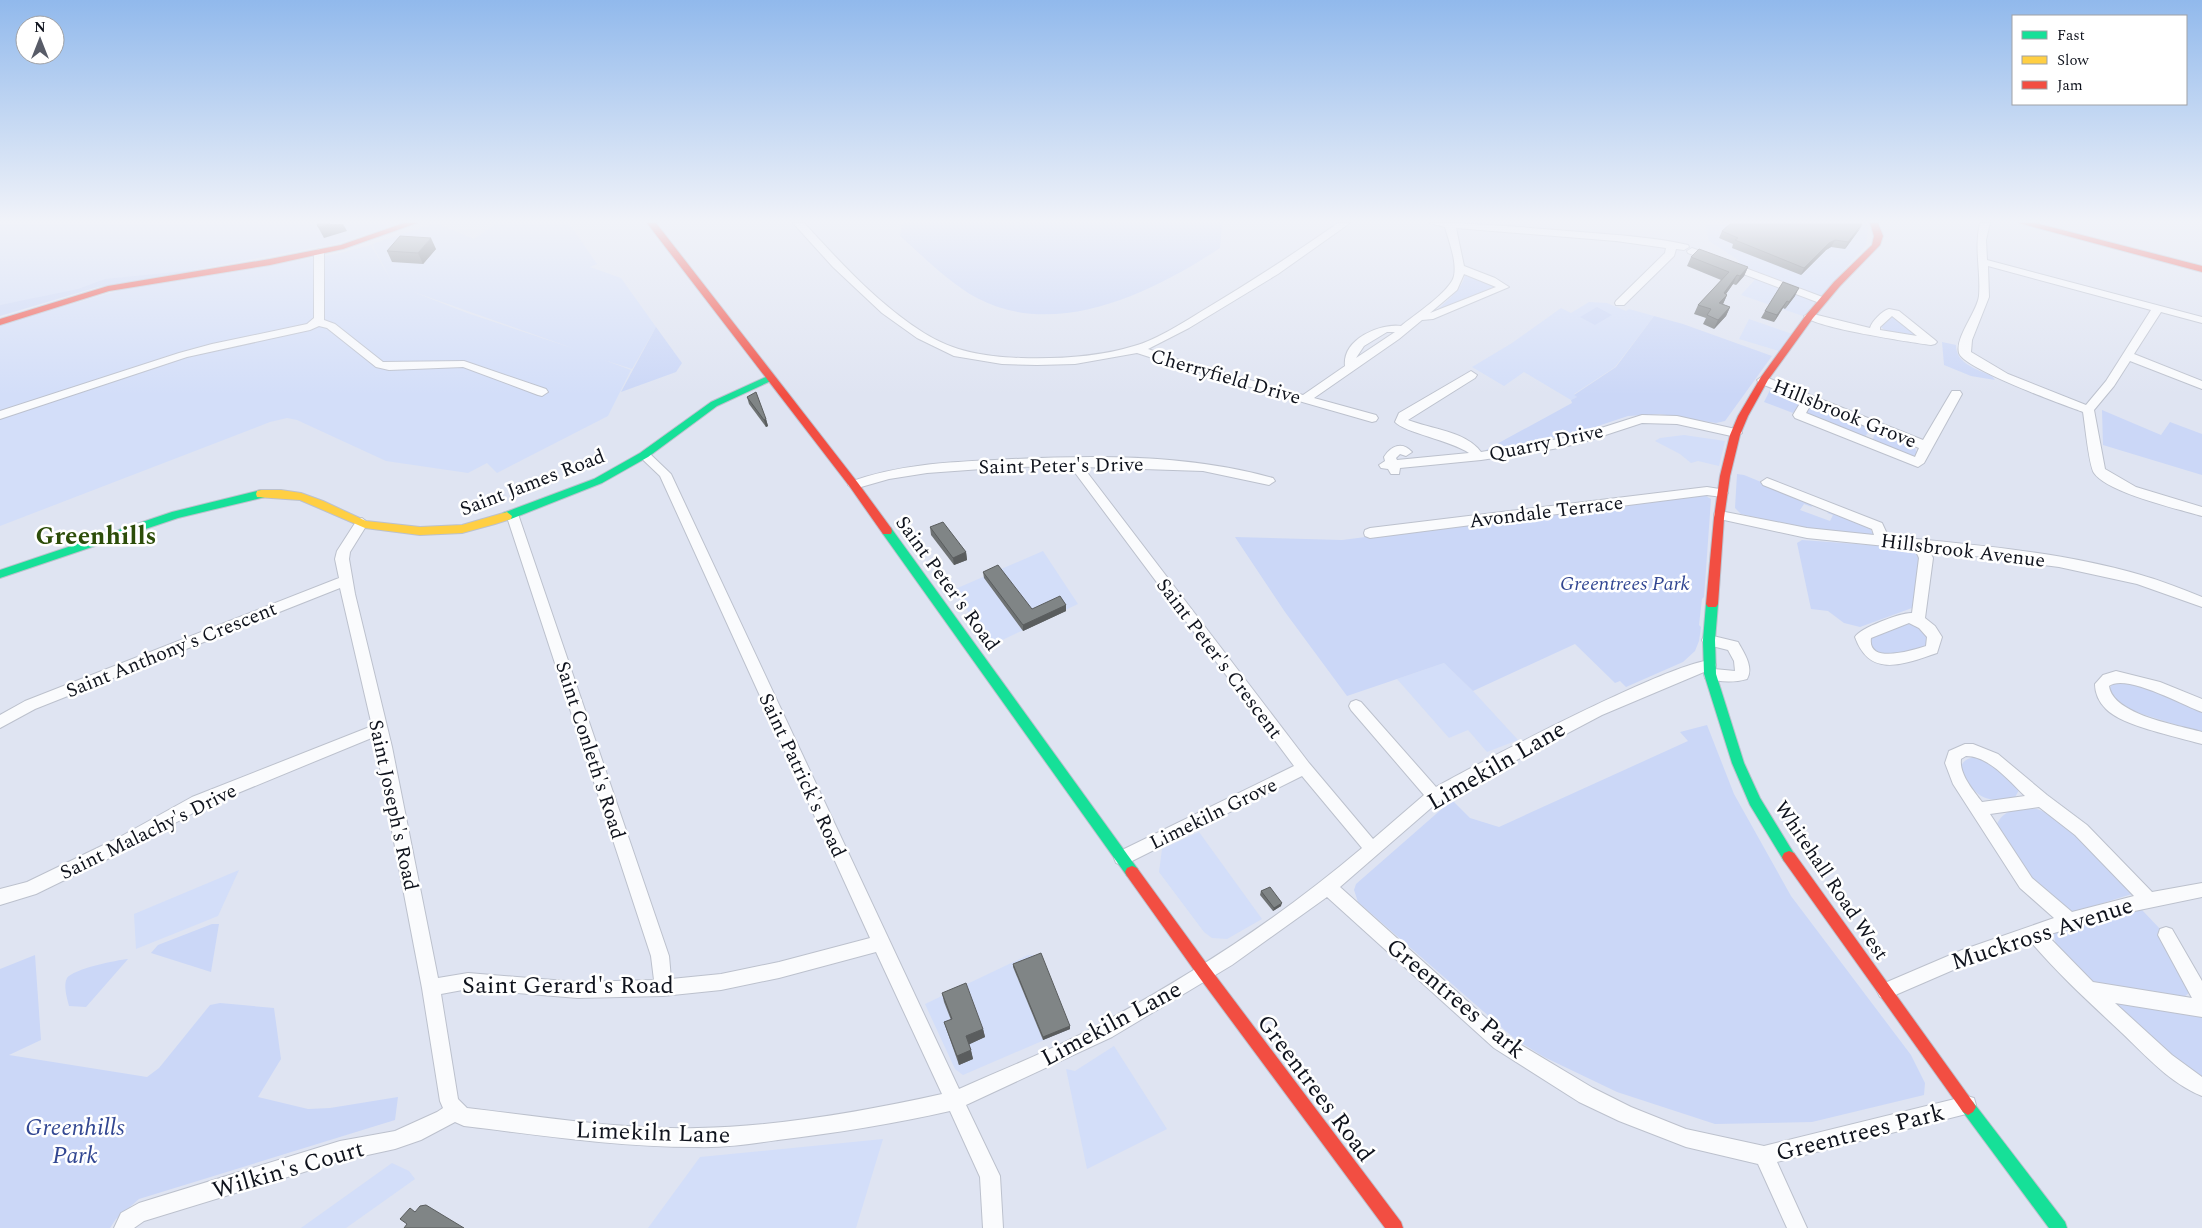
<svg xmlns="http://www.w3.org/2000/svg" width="2202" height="1228" font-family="Spectral,serif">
<rect width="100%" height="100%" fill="#dfe4f2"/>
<g fill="#d3def9" fill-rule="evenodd">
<polygon points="401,223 335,244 0,305 0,224"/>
<path d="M436,223l38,16 23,-16h72l28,41 -7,3 31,11 35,49 -24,42 -28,-9 27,10 -23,46 -111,57 -10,-10 -19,10 -82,-12 -89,-41 -10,-2 -17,4 -270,104v-201l124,-36 212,-35 35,-9 22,39 -21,-40zM411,291l164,58 -108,-36z"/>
<polygon points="1866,223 1868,228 1866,245 1803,316 1741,295 1760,274 1741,266 1737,259 1709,241 1706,230 1706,224"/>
<polygon points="1589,302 1607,303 1626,311 1629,309 1654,316 1615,367 1574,394 1577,397 1571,400 1524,372 1504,386 1472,367 1512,343 1561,308 1571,313"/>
<polygon points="1749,319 1792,334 1779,351 1739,339"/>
<polygon points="1684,435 1725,441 1719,466 1698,461 1691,463 1680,454 1655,441 1660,438"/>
<polygon points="1043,551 1078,604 992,645 953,590"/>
<polygon points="1444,663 1473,691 1518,740 1487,752 1468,730 1449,738 1397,679"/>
<polygon points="1199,832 1262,919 1227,939 1212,938 1204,932 1159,872 1162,849"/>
<polygon points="239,870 218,916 136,949 134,914"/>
<polygon points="1028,955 1040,955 1070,1029 963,1075 955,1069 925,1004"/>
<polygon points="1114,1046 1167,1129 1087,1169 1066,1069 1075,1071"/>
<polygon points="883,1139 856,1228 648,1228 700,1157"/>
<polygon points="392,1163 409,1171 415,1179 346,1228 301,1228"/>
</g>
<g fill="#cbd7f7">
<path d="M902,223h320l-2,25c-68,45 -164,92 -243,50 -28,-15 -53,-41 -77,-62z"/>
<polygon points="205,269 98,287 0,316 0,305 78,289 105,279"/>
<path d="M1465,274l31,11v2l-61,25c10,-10 29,-24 30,-38z"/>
<polygon points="1597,307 1612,315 1595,325 1580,317"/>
<polygon points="1654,316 1683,324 1772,356 1725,421 1716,423 1660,414 1628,416 1577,433 1484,451 1572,403 1571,400 1577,397 1574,395 1616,367"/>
<path d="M1892,317h4l21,18 -1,2c-11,-2 -27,-2 -35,-10z"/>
<polygon points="656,327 682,363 676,372 621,392"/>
<path d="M1942,342l14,3c0,19 21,24 36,31l3,4 -24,-4 -27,-11z"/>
<polygon points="1772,386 1803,399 1793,413 1764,402"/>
<polygon points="1813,403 1872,427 1864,438 1805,413"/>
<polygon points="2102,410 2161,435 2170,422 2202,434 2202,475 2103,445"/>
<polygon points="1877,429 1914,446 1917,453 1916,457 1914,458 1872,441"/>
<polygon points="1737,474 1744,475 1810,502 1812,507 1804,504 1800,510 1830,521 1833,515 1827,513 1830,511 1869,527 1873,534 1869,536 1807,529 1741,514 1735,508"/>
<polygon points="1697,495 1706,496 1711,499 1704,597 1702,599 1699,625 1701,627 1699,641 1695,651 1683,662 1626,687 1620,681 1615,683 1575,644 1473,691 1444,663 1347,696 1285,612 1235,537 1342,540"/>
<polygon points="1802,540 1911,548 1920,552 1922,558 1912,608 1860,627 1844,623 1828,611 1811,609 1797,543"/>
<path d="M1908,624l13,4 9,13c-15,17 -46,20 -62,4l2,-10z"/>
<polygon points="2121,681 2157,692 2202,710 2202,731 2196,731 2126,709 2118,704 2109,690 2113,682"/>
<polygon points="1707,725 1734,794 1791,896 1911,1055 1925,1083 1924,1095 1812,1122 1715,1124 1617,1092 1544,1057 1515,1039 1358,902 1354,890 1356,884 1452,800 1470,818 1499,827 1688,741 1680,732"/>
<path d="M1974,757c20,3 32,19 45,33l-5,9c-33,4 -39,-4 -54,-30 3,-8 6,-10 14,-12z"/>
<path d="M2025,808l12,1 22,9 73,76 -61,19 -43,-35 -32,-52c6,-14 15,-16 29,-18z"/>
<path d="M2142,910l19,20 30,61 -9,8 -81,-14c-19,-8 -46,-29 -47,-51l45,-14z"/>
<polygon points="212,924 219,924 211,972 151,953 158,945"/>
<polygon points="35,955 41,1040 9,1055 147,1077 159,1068 210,1005 220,1003 274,1008 281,1059 258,1097 308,1109 330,1108 398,1097 395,1120 139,1199 116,1219 110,1228 0,1228 0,969"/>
<path d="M128,959l-42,48 -17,-1c-2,-8 -6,-21 -2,-28 6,-9 50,-18 61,-19z"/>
<polygon points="2119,1003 2202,1017 2202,1081 2186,1072 2119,1008"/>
</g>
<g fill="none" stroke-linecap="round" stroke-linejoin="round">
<g stroke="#bcc1cd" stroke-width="2">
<g id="street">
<path d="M793,223h11c37,40 74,81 120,110 30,19 63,24 97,25 38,1 77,-1 113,-12 23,-6 53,-26 73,-38 45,-27 88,-55 131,-85h12l-72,51 -89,54 -41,21 34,12 121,34 42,-29c-3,-27 35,-43 56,-40 12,-10 50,-35 53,-50 3,-15 -5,-34 -9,-49l-15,-4c51,0 100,5 150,9 36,3 73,5 108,13l1,2 -5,3 -8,-1 -2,7 -50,49h-8l-1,-2 1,-2 49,-48 1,-5 -50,-7 -160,-13 8,38 31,12 14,9 -76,32 -11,1 -23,19 -85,59 62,17 2,3 -2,3 -4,1 -198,-57 -37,-12 -62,11 -38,1 -35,-1 -48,-8 -37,-18 -35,-25 -49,-46zM1464,274l32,13 -66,26 27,-23zM1387,332h8l-39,26 8,-12z"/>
<path d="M1980,223h10l-4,17 1,20 215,57v6l-41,-11 -27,42 68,27v8l-72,-28 -16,25 -20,24 11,59 31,18 66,20v9c-24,-7 -94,-23 -108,-43 -5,-7 -9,-49 -11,-61 -19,-7 -119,-43 -124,-59 -4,-16 18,-41 20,-57 2,-25 -5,-48 1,-73zM1988,266l163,44 -45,71 -20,24 -78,-31 -37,-22 1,-12 17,-43z"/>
<polygon points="1692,248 1825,298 1826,300 1825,302 1817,302 1688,253 1687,251"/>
<polygon points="319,249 324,252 324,320 335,324 383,362 464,361 546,389 548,392 542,396 538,395 463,367 389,370 376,367 327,328 319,326 310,330 187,357 0,419 0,411 179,353 212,344 307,324 314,318 314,252"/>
<path d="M1889,309l10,2 36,29 2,2 -2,2 -4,1c-22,-3 -115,-17 -127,-29l5,-3 61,15c2,-7 12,-17 19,-19zM1892,316l25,20 -37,-6v-3z"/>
<path d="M1471,371l6,4 -2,3 -67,42c22,9 58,11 73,32l95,-16 66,-21 35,1 63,14 2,3 -6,4 -59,-13 -35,-1 -61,20 -28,6 -72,11 -81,8 -1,6h-8l-3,-5 -7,-1 -2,-3 6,-4 -1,-4c7,-11 18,-16 28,-5l-6,4 -6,-2 -4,4 1,2 72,-7c-17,-12 -66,-21 -74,-31l4,-9z"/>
<path d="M1763,376l160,64 29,-49h8l2,3 -38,69 -6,4 -123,-49 -2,-3 9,-15 -43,-17 -2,-3zM1811,404l108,44 -4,9 -109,-44z"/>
<path d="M644,451l4,1 23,22 288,615c47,-21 96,-40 141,-65 92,-49 182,-108 262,-176l-60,-72 -174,87 -6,2 -6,-2 -2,-5 2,-5 178,-87 -224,-300 -61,1 -82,6 -38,6 -35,10 -6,-4 2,-3c46,-17 96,-20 145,-22 91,-5 190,-7 278,18l2,3 -6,4 -66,-14 -120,-4 226,296 64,76 51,-44 -73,-85 -2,-4 2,-4 5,-2 5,2 75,85c35,-20 252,-134 278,-126l2,4 -2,4 21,2 -1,-10 -6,-11 -24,-6 -2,-4 2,-4 5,-1 29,7c6,11 16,25 9,37 -14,4 -28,3 -42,-1l-1,-6 -102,43 -163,86 -99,86 166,149 87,52 38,19 55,22 78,17 203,-50 7,2 2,7 -2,7 -197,50 30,66h-20l-29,-64 -72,-17 -67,-26 -40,-19 -85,-54 -167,-151 -95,68 -120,72 -146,68 34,71 3,52h-20l-3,-51 -30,-66c-57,13 -114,22 -172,29 -28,4 -55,8 -83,7 -78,0 -154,-12 -231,-21l-9,-4 -34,18 -26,9 -55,12 -196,60 -10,7h-20l7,-15 18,-10 201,-62 55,-10 42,-19 6,-4 -3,-7 -18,-113 -48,-251 -170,70 -74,41 -94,46 -36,11v-16l27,-7 91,-44 74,-41 180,-71 -32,-138 -305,121 -35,19v-13l25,-14 314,-123 -4,-19 2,-8 20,-31 5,-2 6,5 -18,29 -1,7 6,35 37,153 46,231 30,-5 110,9 76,-2 -3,-24 -145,-442 6,-4 6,4 151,442 2,23 50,-5 58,-12 91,-24 -210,-462 -22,-21zM876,952l66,142c-77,17 -166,33 -244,34 -77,2 -154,-11 -231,-20l-9,-9 -17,-105 27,-5 110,9 85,-2 58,-6 58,-12z"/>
<path d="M1767,478l115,45 6,13c84,9 171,15 253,39 21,6 41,14 61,22v10l-65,-23 -78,-17 -130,-17 4,8 -8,60 10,8 7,11 -5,16c-33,11 -67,26 -82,-16 5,-9 47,-25 57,-24l7,-55 -4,-9 -108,-11 -92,-20 -1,-3 1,-3 5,-1 87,17 67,7 -2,-6 -109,-44 -2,-3zM1909,623l10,5 8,9 -1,9c-13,4 -59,19 -55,-8z"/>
<polygon points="1707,487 1726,490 1728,493 1722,497 1707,495 1370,538 1365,536 1364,533 1365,530 1370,528"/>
<path d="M2116,671l44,11 42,17v13c-18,-6 -76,-39 -93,-26 4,29 69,39 93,46v12c-24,-7 -80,-18 -96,-35 -7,-7 -11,-16 -11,-25l8,-9z"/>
<path d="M1965,744h8l25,10 49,41 40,30 65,67 50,-9v14l-82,17 -73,21 46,47 99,16 -34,-63 2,-6 6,-2 6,2 30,52v36l-87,-14 57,52 30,22v19c-32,-13 -56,-40 -80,-63 -32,-30 -64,-59 -92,-92l-63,23 -81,35 -6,-2 -3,-6 3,-6 82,-35 92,-32 -34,-30 -67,-104 -8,-21 4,-12zM1966,756c23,0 43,25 59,40l-43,6c-9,-12 -23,-28 -21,-43zM2039,807l36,28 59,61 -62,16 -40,-34 -42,-64z"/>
</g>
</g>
<g stroke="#bcc1cd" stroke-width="2">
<g id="fast">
<polygon points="770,375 775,378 773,380 717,406 648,457 602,483 511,519 507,520 502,516 503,513 594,479 640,453 711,402"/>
<polygon points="261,490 265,491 266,494 265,497 178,518 0,578 0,570 172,512"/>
<polygon points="887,527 891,528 1137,868 1139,872 1137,876 1132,878 1127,876 883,534 882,531"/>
<polygon points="1712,600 1718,604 1715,640 1716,674 1744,763 1760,798 1796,857 1794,861 1789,863 1784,861 1750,805 1732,763 1704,674 1703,640 1706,604"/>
<polygon points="1968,1099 1973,1102 2065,1222 2067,1228 2049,1228 1963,1112 1960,1107 1963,1102"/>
</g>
</g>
<g stroke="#bcc1cd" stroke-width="2">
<polygon id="slow" points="261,490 281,490 301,493 323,501 366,521 420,527 462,525 507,512 512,516 511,519 495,524 462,533 420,535 365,528 300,500 257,497 256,494 257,491"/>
</g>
<g stroke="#bcc1cd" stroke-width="2">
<g id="jam">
<polygon points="404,223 417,223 343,249 270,265 109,291 0,325 0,319 108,286 270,259 341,245"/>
<polygon points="647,223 656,223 858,483 891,528 892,531 891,534 883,534 850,487"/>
<polygon points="1870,223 1878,223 1883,236 1880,245 1840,286 1813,318 1768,380 1748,416 1740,435 1730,476 1724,518 1718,604 1716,607 1708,607 1706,604 1714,518 1720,476 1730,435 1738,416 1761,377 1806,315 1834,282 1872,245 1874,236"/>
<polygon points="2019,223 2035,223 2202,266 2202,272"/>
<polygon points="1789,851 1794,853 1973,1102 1976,1107 1973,1112 1968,1115 1963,1112 1784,861 1782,857 1784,853"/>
<polygon points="1132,866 1137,868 1209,967 1401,1222 1403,1228 1385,1228 1199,977 1127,876 1125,872 1127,868"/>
</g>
</g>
<use href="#street" fill="#fafbfd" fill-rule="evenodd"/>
<use href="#fast" fill="#16e098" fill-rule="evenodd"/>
<use href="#slow" fill="#ffcf43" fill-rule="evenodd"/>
<use href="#jam" fill="#f24e42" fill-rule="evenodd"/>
</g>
<g fill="#6e7273">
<polygon points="1859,230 1845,249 1831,247 1826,250 1801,275 1732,248 1733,244 1719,238 1722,231"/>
<polygon points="436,249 423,264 392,262 387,251"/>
<polygon points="1691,257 1748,267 1744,276 1736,285 1733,284 1726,294 1727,295 1723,304 1730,307 1726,316 1714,329 1703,324 1706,318 1694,314 1698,305 1721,280 1687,266"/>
<polygon points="1795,296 1785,309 1783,308 1774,322 1761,318 1765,311"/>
<polygon points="747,397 766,419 768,426 766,427 749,404"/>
<polygon points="930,527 966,552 967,560 954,565 931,535"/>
<polygon points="983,572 1032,609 1066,605 1066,611 1023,631 984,578"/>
<polygon points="1261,891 1281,906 1273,911 1260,895"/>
<polygon points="1013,964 1070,1026 1070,1029 1043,1040 1013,967"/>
<polygon points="942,993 983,1029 985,1037 969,1044 973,1059 959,1065 947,1031 944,1022 951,1020 944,1002"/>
</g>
<g fill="#5a5d5e">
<polygon points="330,224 343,224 347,231 324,238 318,227"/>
<polygon points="1863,224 1859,230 1845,249 1848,242"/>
<polygon points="431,238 436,249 423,264 418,253"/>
<polygon points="1835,240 1831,247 1826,250 1801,275 1804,268 1829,243"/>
<polygon points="1748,267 1744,276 1736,285 1740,276"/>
<polygon points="1737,275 1733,284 1721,301 1727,295 1723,304 1715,312 1724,293"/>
<polygon points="1799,288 1795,296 1785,309 1789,302"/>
<polygon points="1787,301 1783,308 1774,322 1777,315"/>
<polygon points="1730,307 1726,316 1714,329 1718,320"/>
<polygon points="766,419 768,426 766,427 764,420"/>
<polygon points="966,552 967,560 954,565 953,558"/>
<polygon points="1066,605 1066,611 1023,631 1023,625"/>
<polygon points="1282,903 1281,906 1273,911 1274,908"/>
<polygon points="1070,1026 1070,1029 1043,1040 1043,1037"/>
<polygon points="983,1029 985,1037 968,1045 966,1036"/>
<polygon points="971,1050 973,1059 959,1065 957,1056"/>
</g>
<g fill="#808586" stroke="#5a5d5e">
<polygon points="317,224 330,224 318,227"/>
<polygon points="1730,224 1862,224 1848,242 1835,240 1829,243 1804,268 1735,240 1738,238 1722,231"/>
<polygon points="400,236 431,238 418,253 387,251"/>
<polygon points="1699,249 1748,267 1740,276 1737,275 1724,293 1727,295 1719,303 1730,307 1718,320 1707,315 1711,309 1698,305 1729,272 1691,257"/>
<polygon points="1783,282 1799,288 1789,302 1787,301 1777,315 1765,311"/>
<polygon points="756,392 766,419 764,420 747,397"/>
<polygon points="943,522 966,552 953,558 930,527"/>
<polygon points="998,565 1032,609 1060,596 1066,605 1023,625 983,572"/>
<polygon points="1270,887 1282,903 1274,908 1261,891"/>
<polygon points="1041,953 1070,1026 1043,1037 1013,964"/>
<polygon points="966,983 983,1029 966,1036 971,1050 957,1056 944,1022 952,1019 942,993"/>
<polygon points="426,1205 464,1228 404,1228 407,1224 400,1219 410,1208 415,1212 420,1206"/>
</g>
<linearGradient id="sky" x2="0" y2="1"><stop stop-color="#91b9ec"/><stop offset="0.56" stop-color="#f1f3f9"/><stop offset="1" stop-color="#f1f3f9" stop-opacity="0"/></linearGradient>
<rect width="2202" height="395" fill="url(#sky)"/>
<g text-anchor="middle" stroke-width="5" stroke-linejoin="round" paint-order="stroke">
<g font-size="20" fill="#0f131d" stroke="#fff">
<text transform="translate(1226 376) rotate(16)" y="7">Cherryfield Drive</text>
<text transform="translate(1845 413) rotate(22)" y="7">Hillsbrook Grove</text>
<text transform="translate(1546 442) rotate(-12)" y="7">Quarry Drive</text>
<text transform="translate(1061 465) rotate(-1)" y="7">Saint Peter's Drive</text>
<text transform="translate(532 482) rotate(-21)" y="7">Saint James Road</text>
<text transform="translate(1546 511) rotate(-7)" y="7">Avondale Terrace</text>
<text transform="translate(1963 550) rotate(7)" y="7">Hillsbrook Avenue</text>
<text transform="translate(948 583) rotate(54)" y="7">Saint Peter's Road</text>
<text transform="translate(171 649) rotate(-22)" y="7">Saint Anthony's Crescent</text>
<text transform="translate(1220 658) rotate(53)" y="7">Saint Peter's Crescent</text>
<text transform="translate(591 750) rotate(72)" y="7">Saint Conleth's Road</text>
<text transform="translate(803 775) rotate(65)" y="7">Saint Patrick's Road</text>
<text transform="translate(394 805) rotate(78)" y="7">Saint Joseph's Road</text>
<text transform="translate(1213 813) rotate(-26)" y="7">Limekiln Grove</text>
<text transform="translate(148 831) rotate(-26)" y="7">Saint Malachy's Drive</text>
<text transform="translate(1832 880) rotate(56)" y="7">Whitehall Road West</text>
</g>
<g font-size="20" font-style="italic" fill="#324792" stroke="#fff">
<text x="1625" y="590">Greentrees Park</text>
</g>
<g font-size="24" fill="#0f131d" stroke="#fff">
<text transform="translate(1496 765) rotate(-30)" y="8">Limekiln Lane</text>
<text transform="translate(2042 933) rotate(-18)" y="8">Muckross Avenue</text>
<text x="568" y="993">Saint Gerard's Road</text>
<text transform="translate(1456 998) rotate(40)" y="8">Greentrees Park</text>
<text transform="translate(1111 1023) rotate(-28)" y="8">Limekiln Lane</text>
<text transform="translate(1316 1088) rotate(53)" y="8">Greentrees Road</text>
<text transform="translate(653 1132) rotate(2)" y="8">Limekiln Lane</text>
<text transform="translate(1860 1132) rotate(-14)" y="8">Greentrees Park</text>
<text transform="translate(288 1169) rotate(-16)" y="8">Wilkin's Court</text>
</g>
<g font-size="24" font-style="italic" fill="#324792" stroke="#fff">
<text x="75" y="1135">Greenhills<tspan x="75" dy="28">Park</tspan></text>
</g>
<g font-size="25" font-weight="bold" fill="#2c4d09" stroke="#fff">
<text x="96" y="544">Greenhills</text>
</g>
</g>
<rect x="2012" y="15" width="175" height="90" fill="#ffffff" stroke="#9fa1a5"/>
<rect x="2022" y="31" width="25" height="8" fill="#16e098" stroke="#9fa1a5"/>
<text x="2057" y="40" font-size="15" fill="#0f131d">Fast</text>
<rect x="2022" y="56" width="25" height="8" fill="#ffcf43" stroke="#9fa1a5"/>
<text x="2057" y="65" font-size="15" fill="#0f131d">Slow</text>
<rect x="2022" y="81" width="25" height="8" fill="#f24e42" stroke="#9fa1a5"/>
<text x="2057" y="90" font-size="15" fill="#0f131d">Jam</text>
<g transform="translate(40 40)"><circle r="24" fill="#ffffff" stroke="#9fa1a5"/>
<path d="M0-4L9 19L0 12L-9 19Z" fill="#585c68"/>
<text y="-8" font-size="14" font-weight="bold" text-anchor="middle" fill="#0f131d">N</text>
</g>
</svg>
